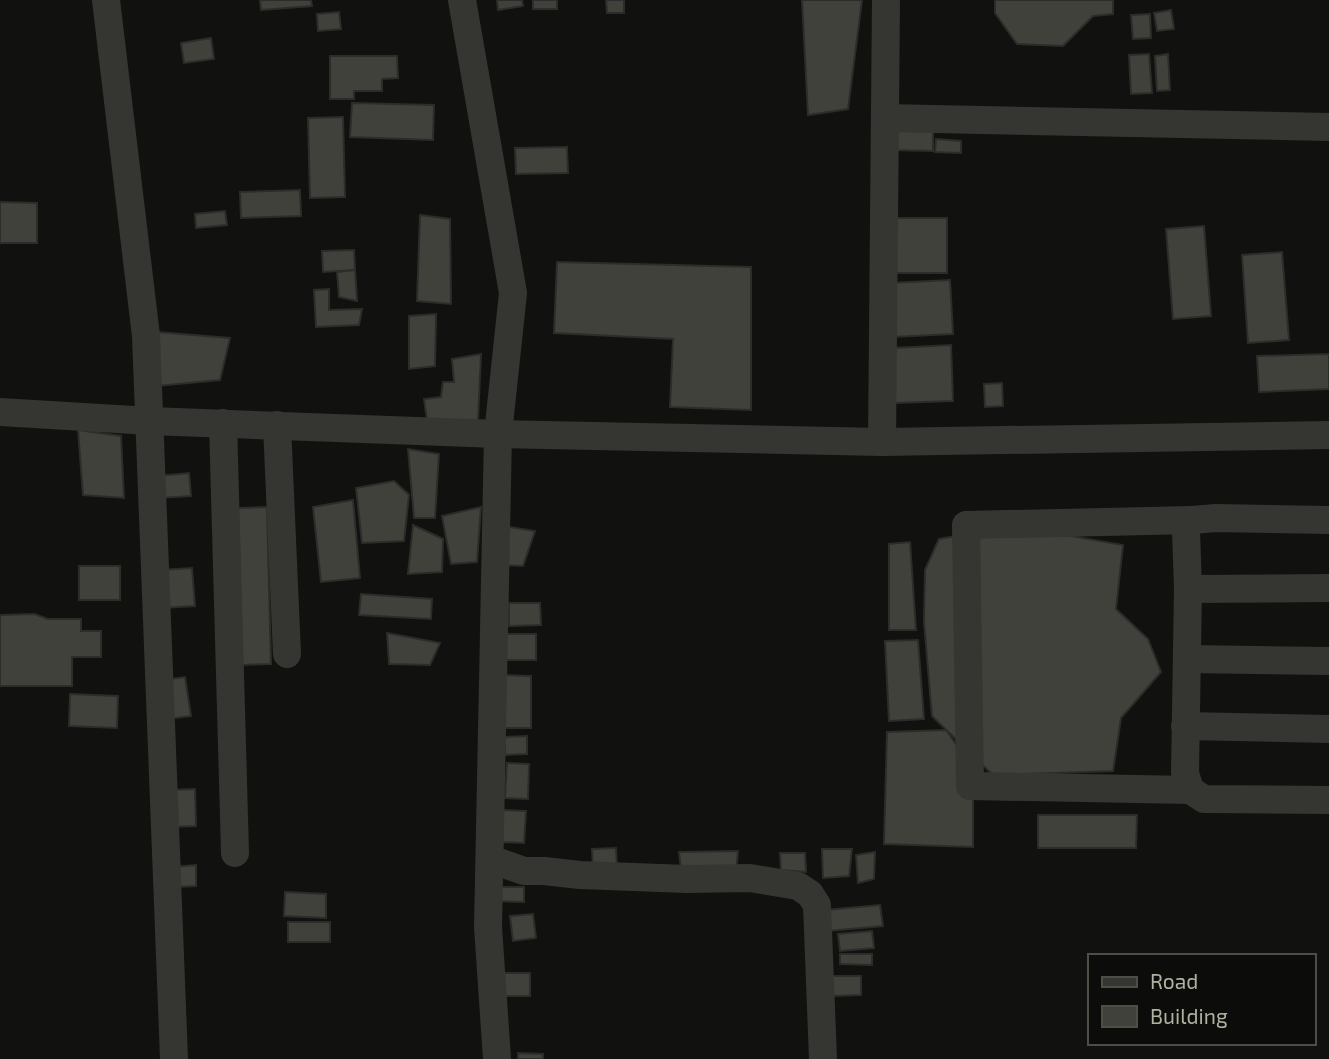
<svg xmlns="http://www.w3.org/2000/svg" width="1329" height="1059" font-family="'Exo 2',sans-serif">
<rect width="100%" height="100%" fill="#111110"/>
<g fill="#41413c" stroke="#2c2d2a" stroke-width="2">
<polygon points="260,0 311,0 312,6 261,10"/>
<polygon points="497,0 522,0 523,6 498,10"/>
<rect x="533" y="0" width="24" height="9"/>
<polygon points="606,0 624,0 624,13 607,13"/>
<polygon points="802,0 862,0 848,109 808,115"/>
<polygon points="995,0 1113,0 1113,14 1093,16 1063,46 1017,44 995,13"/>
<polygon points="1171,10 1174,29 1157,31 1154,13"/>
<polygon points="339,12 341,29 318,31 317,14"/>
<polygon points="1150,14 1151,38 1133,39 1131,15"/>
<polygon points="211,38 214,59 184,63 181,43"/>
<polygon points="1149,54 1152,93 1131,94 1129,55"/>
<polygon points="1168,54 1170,90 1157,91 1155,56"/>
<polygon points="330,56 397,56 398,78 382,79 382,91 354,91 354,99 330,99"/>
<polygon points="352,103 434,105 433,140 350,137"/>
<polygon points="343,117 345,197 310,198 308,118"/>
<polygon points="892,129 933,130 933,151 892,150"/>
<polygon points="936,139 961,141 961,153 935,152"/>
<polygon points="567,147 568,173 516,174 515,148"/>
<polygon points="300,190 301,216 241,218 240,192"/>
<polygon points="0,202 37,203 37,243 0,243"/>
<polygon points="225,211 227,225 196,228 195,214"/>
<polygon points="420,215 450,219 451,304 417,301"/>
<polygon points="895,218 947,218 947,273 896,273"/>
<polygon points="1204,226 1211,316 1173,319 1166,229"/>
<polygon points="354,250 355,270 323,272 322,251"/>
<polygon points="1282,252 1289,340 1248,343 1242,255"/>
<polygon points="557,262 751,267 751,410 670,407 673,339 554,333"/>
<polygon points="355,270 357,301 339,297 337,272"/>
<polygon points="950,280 953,334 893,337 890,283"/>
<polygon points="329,289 329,310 362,309 359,325 316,327 314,290"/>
<polygon points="436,314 435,366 409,369 409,316"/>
<polygon points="157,332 230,338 220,380 157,386"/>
<polygon points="951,345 953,401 895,403 893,348"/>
<polygon points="481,354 478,420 427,420 424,399 441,397 443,382 454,382 452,359"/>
<polygon points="1329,354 1329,389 1259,392 1257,356"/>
<polygon points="1002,383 1003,406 985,407 984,384"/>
<polygon points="78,430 121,436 124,498 83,495"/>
<polygon points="408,449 439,454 435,518 414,518"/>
<polygon points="189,473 191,496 160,498 158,476"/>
<polygon points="394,481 409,495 404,541 362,543 356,488"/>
<polygon points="353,500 360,578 321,582 313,507"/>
<polygon points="267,507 271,664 242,665 238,508"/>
<polygon points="481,507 477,562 451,564 442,516"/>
<polygon points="413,525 443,539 442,572 408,574"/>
<polygon points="503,526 535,531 523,566 500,565"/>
<polygon points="1013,526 1123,545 1116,609 1148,639 1161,672 1121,718 1113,771 993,775 932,716 924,622 925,570 939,539"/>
<polygon points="910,542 916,630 889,630 889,544"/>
<rect x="79" y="566" width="41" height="34"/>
<polygon points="192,568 195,606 162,608 160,570"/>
<polygon points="361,594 432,599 431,619 359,615"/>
<polygon points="509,603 540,603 541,625 509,626"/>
<polygon points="34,614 48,619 81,619 81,631 101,631 101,657 72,657 72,686 0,686 0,615"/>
<polygon points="387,633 440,643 430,665 389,664"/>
<rect x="498" y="634" width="38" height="26"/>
<polygon points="918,640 924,719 889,721 885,641"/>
<polygon points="504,675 531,676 531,728 503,728"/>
<polygon points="185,677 191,716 169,719 163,680"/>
<polygon points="70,694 118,696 117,728 69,726"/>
<polygon points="946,730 973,769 973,847 884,844 887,732"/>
<polygon points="527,736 527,754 505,755 505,737"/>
<polygon points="507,763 529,764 528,799 505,798"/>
<polygon points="195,789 196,826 169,827 168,790"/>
<polygon points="502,810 526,811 524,843 501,842"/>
<polygon points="1038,815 1137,815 1136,848 1038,848"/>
<polygon points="616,848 617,870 593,870 592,849"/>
<polygon points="822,849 852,849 849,876 823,878"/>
<polygon points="738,851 736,873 682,878 679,852"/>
<polygon points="875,852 874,879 858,883 856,855"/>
<polygon points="780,853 805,853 806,872 781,870"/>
<polygon points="196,865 196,886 174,887 171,867"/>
<polygon points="492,887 524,887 524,902 492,901"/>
<polygon points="285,892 326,894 326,918 284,916"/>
<polygon points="880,905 883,926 828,931 826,910"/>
<polygon points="533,914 536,938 513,941 510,916"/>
<rect x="288" y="922" width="42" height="20"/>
<polygon points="872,931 874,948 840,951 838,934"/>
<polygon points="840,954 872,954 872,965 840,964"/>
<rect x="499" y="973" width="31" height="23"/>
<polygon points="831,976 861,976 861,995 831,996"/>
<polygon points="518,1053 543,1054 543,1059 518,1059"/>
</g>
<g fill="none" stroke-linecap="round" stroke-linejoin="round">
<g stroke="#353631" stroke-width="28">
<polyline points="106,0 146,336 174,1059"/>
<polyline points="462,0 513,293 498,434 488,927 497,1059"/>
<polyline points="885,118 1329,127"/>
<polyline points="0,412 150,421 498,434 882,442 1329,435"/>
<polyline points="223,423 235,853"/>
<polyline points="277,425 287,654"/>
<polyline points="882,442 886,0"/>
<polyline points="1329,520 1216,518 1192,520 1186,530 1188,589 1185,773 1190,790 1204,799 1329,800"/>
<polyline points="1188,589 1329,588"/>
<polyline points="1187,659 1329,661"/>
<polyline points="1185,726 1329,729"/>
<polyline points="1190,790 970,786 966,525 1192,520"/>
<polyline points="490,859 524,871 544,871 580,875 687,879 750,878 798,886 810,894 817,905 823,1059"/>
</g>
</g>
<rect x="1088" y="954" width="228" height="91" fill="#0c0c0b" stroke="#4e4e47" stroke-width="2"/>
<rect x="1102" y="977" width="35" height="10" fill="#353631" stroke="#4e4e47" stroke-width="2"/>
<text x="1150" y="989" font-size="21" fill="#b1b1a2">Road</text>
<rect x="1102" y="1006" width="35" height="21" fill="#41413c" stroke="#4e4e47" stroke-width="2"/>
<text x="1150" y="1024" font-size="21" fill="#b1b1a2">Building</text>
</svg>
